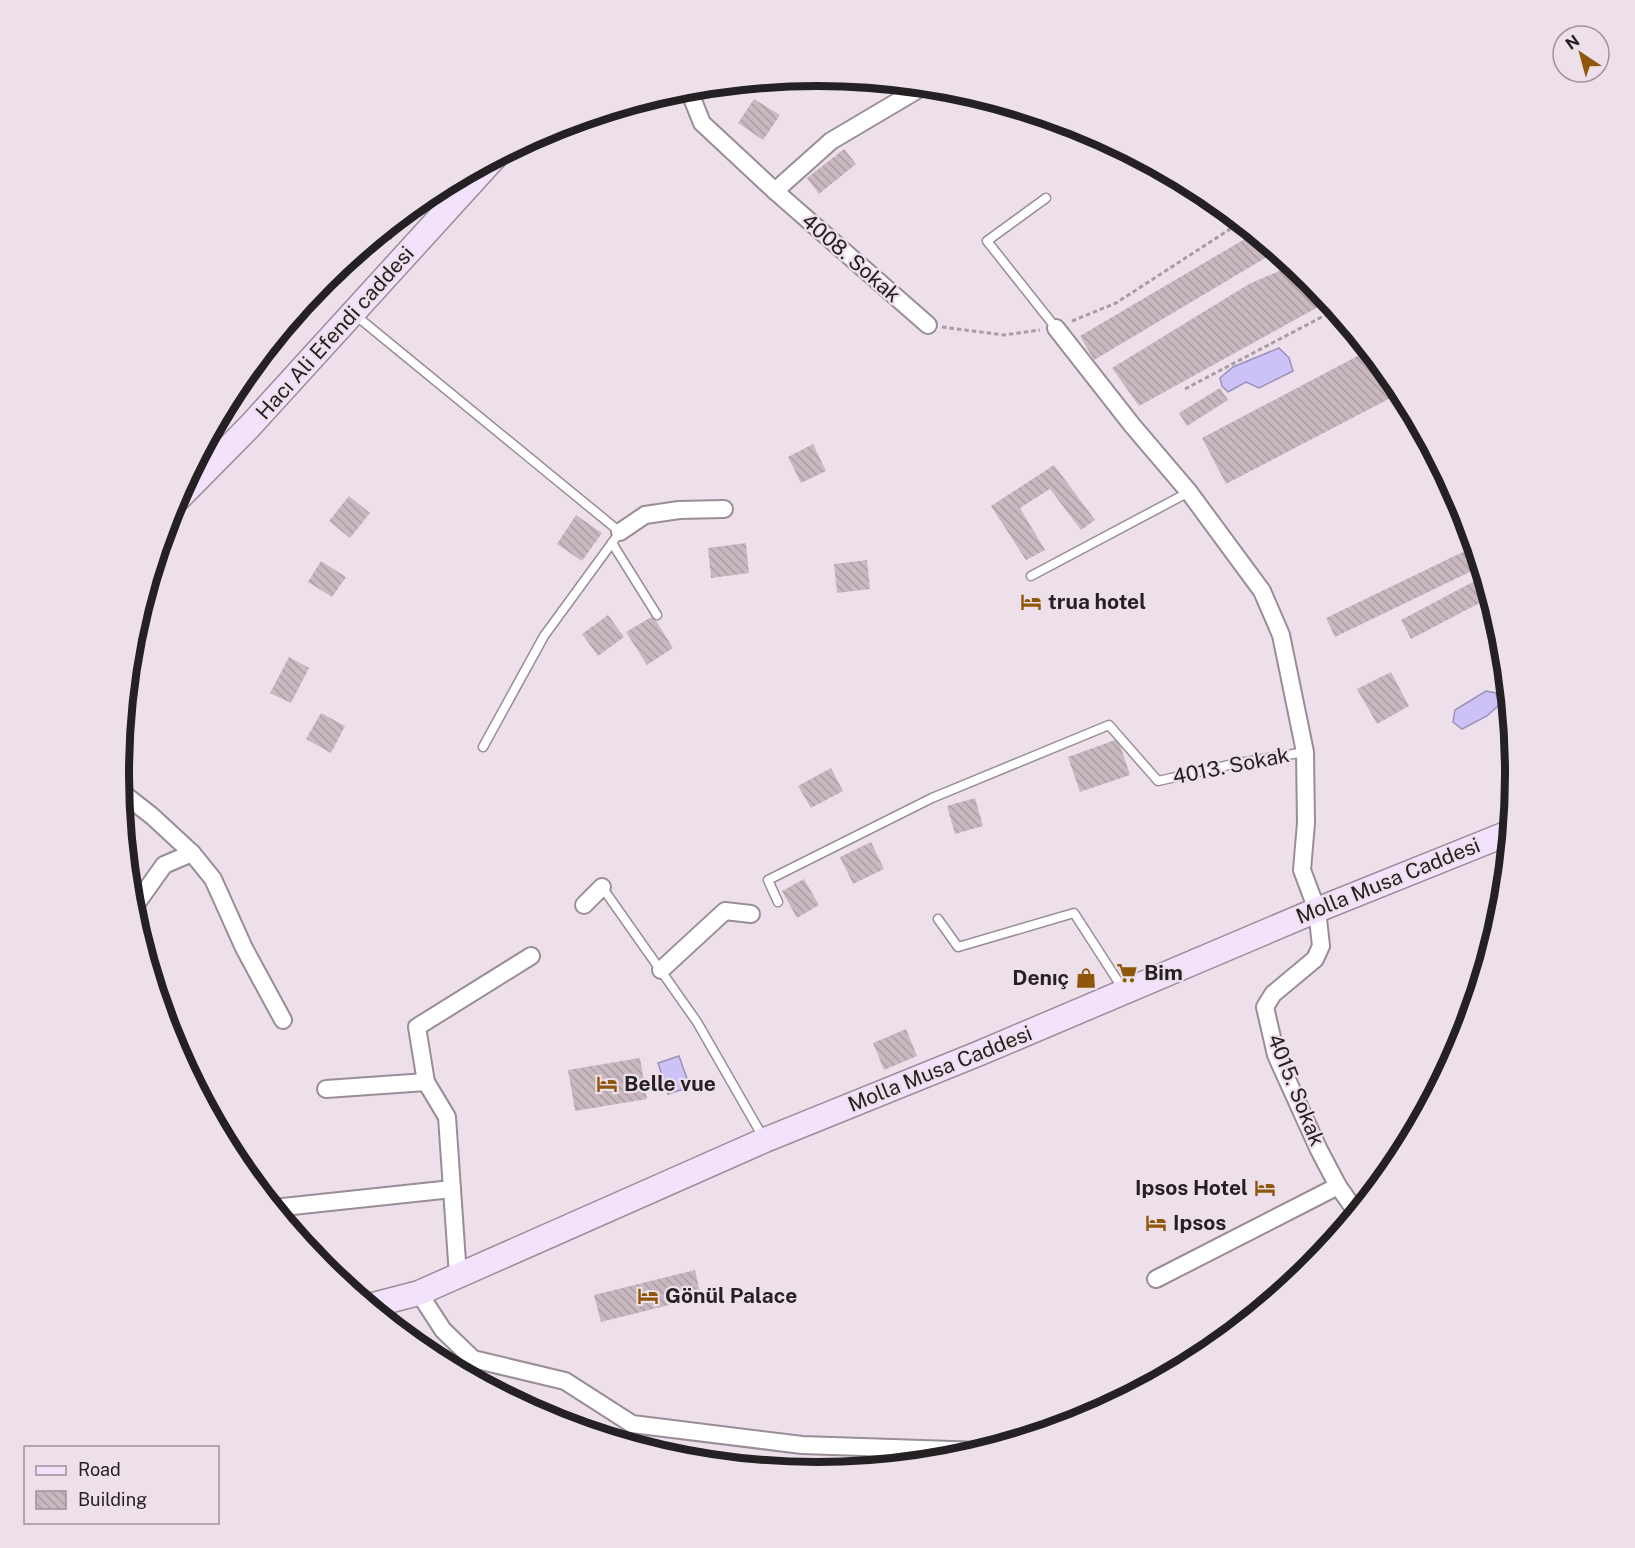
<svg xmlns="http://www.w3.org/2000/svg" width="1635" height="1548" font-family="'Public Sans',sans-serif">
<defs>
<pattern id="building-back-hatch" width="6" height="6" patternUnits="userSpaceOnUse" patternTransform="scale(1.5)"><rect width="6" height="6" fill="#c9b8bf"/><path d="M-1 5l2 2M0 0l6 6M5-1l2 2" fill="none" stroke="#ac9ea4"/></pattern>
</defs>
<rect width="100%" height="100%" fill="#eee0eb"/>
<g fill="#cdc2f8" stroke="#9b91b8" stroke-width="1.5">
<polygon points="1279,348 1289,358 1293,371 1259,388 1246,382 1228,392 1222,386 1220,378 1233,367"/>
<polygon points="1486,691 1496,693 1499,705 1487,716 1462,729 1453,722 1455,710"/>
<polygon points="679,1056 690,1087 668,1094 658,1063"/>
</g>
<g fill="url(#building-back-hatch)">
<polygon points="754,99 780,115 763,140 738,123"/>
<polygon points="844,149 856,164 819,194 807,178"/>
<polygon points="1255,233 1277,251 1094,360 1080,336"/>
<polygon points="1293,265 1312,280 1329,301 1139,406 1112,368 1249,284"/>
<polygon points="1369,350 1402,392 1226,484 1202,438"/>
<polygon points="1220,388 1228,400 1187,426 1179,413"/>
<polygon points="813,444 826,471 801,483 788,457"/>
<polygon points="1054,465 1095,520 1081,530 1050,489 1020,508 1045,550 1026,560 991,506"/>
<polygon points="349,496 370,513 350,538 329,521"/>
<polygon points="576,515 602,533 582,561 557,544"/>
<polygon points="746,543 749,573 711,578 708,548"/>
<polygon points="1469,549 1478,568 1335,637 1326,618"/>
<polygon points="867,560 870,589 837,593 834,564"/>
<polygon points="321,561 346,577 332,597 308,582"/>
<polygon points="1484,576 1491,597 1411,639 1401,620"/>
<polygon points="608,615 624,637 598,656 582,634"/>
<polygon points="653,616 673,648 647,665 626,632"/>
<polygon points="289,657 309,668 291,703 270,693"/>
<polygon points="1391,672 1409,706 1377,724 1357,689"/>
<polygon points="321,713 345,726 331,753 306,739"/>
<polygon points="1118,739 1130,775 1080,792 1068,757"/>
<polygon points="831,768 843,791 811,808 798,786"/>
<polygon points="975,798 983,826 955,834 947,806"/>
<polygon points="871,842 884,869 853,884 840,857"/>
<polygon points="804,879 819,905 797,918 782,891"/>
<polygon points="906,1029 917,1056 884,1070 873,1043"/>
<polygon points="640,1058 647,1099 575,1111 568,1070"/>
<polygon points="695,1270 701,1297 601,1322 594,1295"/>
</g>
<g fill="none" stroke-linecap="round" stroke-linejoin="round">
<g stroke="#998d97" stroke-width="11">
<g id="lane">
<polyline points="1046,198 987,241 1056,328"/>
<polyline points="354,314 620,532 544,636 483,747"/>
<polyline points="612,543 657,615"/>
<polyline points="1031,576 1189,492"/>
<polyline points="602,887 697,1022 763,1137"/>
<polyline points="778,902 768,880 932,798 1109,725 1158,781 1233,764 1305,752"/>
<polyline points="938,919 958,947 1074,913 1123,989"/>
</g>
</g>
<g stroke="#998d97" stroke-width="20">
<g id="street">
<polyline points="688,88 702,123 775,191 928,325"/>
<polyline points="775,191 831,141 924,86"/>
<polyline points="1056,328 1132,425 1189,492 1262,591 1281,635 1305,752 1306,823 1302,870 1317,910 1321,946 1315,959 1273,994 1265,1007 1276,1055 1319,1150 1338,1186 1357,1213"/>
<polyline points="620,532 645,515 679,510 724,509"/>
<polyline points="120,791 152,816 192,853"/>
<polyline points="584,905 602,887"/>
<polyline points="132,910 164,865 192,853 213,879 244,948 283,1020"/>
<polyline points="661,970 725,911 751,914"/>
<polyline points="426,1082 417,1027 531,956"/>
<polyline points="326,1089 426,1082 447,1117 458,1276"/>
<polyline points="280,1216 283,1207 452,1189"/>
<polyline points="1156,1279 1338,1186"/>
<polyline points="419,1293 443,1330 473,1359 565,1381 632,1424 802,1445 982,1451"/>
</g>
</g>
<g stroke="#998d97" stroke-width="27">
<g id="secondary">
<polyline points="172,505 250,426 495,157"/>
<polyline points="369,1306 419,1293 765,1140 980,1053 1317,910 1511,832"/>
</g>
</g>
<g stroke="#a79ca5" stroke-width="3" stroke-dasharray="4.5 3" stroke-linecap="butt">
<polyline points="382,232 392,239"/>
<polyline points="1072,321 1116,303 1241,222"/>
<polyline points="942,327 1004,335 1040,330"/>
<polyline points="1185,389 1333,311 1328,302"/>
</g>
<use href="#lane" stroke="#fff" stroke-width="8"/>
<use href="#street" stroke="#fff" stroke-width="16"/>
<use href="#secondary" stroke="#f3e2fc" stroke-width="24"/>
</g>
<defs>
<g id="hotel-bare" transform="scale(1.62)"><path d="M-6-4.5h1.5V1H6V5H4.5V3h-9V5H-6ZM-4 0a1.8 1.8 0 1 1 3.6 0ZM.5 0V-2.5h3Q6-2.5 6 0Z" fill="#8e570b" stroke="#eee0eb" stroke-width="2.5" paint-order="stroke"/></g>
<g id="supermarket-bare" transform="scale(1.62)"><path d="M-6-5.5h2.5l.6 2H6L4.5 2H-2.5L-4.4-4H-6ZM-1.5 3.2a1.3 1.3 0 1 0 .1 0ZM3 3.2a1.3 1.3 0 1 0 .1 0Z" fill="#8e570b" stroke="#eee0eb" stroke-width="2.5" paint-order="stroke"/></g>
<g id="shop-bare" transform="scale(1.62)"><path d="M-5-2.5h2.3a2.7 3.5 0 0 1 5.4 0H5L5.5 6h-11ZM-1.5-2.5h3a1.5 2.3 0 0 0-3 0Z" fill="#8e570b" stroke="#eee0eb" stroke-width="2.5" paint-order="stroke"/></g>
</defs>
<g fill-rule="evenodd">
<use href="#hotel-bare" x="1031" y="602"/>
<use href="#supermarket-bare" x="1127" y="973"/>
<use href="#shop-bare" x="1086" y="978"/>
<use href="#hotel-bare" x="607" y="1084"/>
<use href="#hotel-bare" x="1265" y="1188"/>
<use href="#hotel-bare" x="1156" y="1223"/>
<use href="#hotel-bare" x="648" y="1296"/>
</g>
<g text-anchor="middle" stroke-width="4.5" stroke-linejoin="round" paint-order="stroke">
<g font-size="21" fill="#252024" stroke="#eee0eb">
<text transform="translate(851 258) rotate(41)" y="7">4008. Sokak</text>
<text transform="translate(335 333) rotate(-48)" y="7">Hacı Ali Efendi caddesi</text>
<text transform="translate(1231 766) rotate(-11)" y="7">4013. Sokak</text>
<text transform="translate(1388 881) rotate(-22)" y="7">Molla Musa Caddesi</text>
<text transform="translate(940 1069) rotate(-22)" y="7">Molla Musa Caddesi</text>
<text transform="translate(1296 1090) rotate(68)" y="7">4015. Sokak</text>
</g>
<g font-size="21" font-weight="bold" fill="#252024" stroke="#eee0eb" text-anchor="start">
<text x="1048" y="609">trua hotel</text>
<text x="1144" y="980">Bim</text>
<text x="1069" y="985" text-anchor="end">Denıç</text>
<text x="624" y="1091">Belle vue</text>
<text x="1248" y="1195" text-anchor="end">Ipsos Hotel</text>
<text x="1173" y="1230">Ipsos</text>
<text x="665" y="1303">Gönül Palace</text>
</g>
</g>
<path d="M0 0H1635V1548H0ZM129 774a688 688 0 1 1 1376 0a688 688 0 1 1-1376 0Z" fill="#eee0eb" fill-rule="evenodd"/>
<path fill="none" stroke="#252024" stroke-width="8" d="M129 774a688 688 0 1 1 1376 0a688 688 0 1 1-1376 0Z"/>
<rect x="24" y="1446" width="195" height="78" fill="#eee0eb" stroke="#9e939b" stroke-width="1.5"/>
<rect x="36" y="1466" width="30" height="9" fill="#f3e2fc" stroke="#9e939b" stroke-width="1.5"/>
<text x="78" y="1476" font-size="18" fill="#252024">Road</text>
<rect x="36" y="1491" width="30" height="18" fill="url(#building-back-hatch)" stroke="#9e939b" stroke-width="1.5"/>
<text x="78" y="1506" font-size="18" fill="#252024">Building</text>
<g transform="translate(1581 54) rotate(324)"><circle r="28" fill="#eee0eb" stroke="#9e939b" stroke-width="1.5"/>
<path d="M0-4.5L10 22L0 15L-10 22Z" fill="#8e570b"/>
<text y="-9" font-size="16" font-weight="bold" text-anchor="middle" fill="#252024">N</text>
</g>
</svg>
